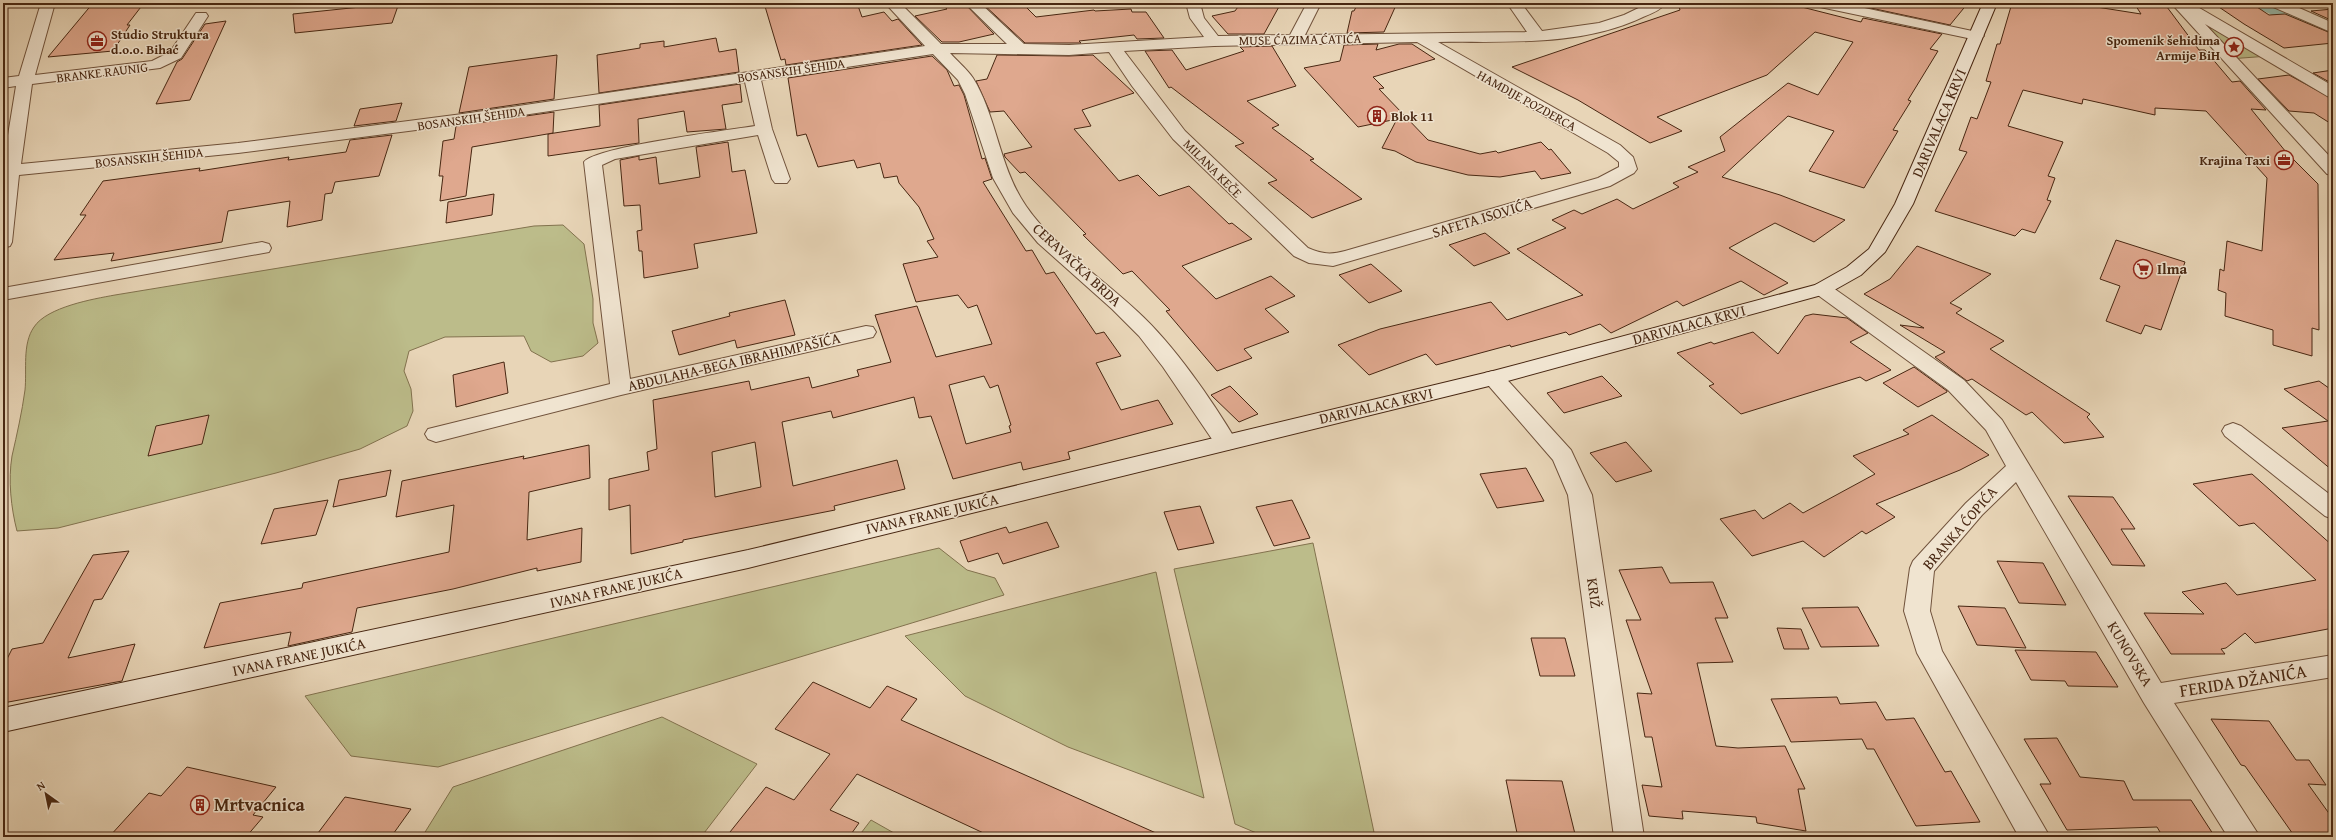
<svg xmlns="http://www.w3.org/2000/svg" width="2336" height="840" font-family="'Gentium Book Plus',serif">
<rect width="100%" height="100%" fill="#e8d5b7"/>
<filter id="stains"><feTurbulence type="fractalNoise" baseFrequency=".005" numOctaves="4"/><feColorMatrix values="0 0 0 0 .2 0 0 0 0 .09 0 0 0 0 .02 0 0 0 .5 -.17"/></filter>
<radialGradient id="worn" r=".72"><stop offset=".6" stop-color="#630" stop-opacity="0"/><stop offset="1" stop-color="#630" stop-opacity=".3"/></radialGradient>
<g fill="#bcbc8a" stroke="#82724e">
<polygon points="2181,3 2269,56 2229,59"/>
<path d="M563,225l21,19 9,55v24l5,20 -15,13 -32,6 -20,-11 -7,-15 -79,1 -36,14 -5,20 7,18 2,22 -6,15 -47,23 -84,24 -218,55 -41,3c-6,-23 -9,-51 -5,-75 5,-22 10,-44 13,-66 2,-20 -3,-46 9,-63 13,-20 59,-28 81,-32l419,-69z"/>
<polygon points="1313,543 1375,837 1266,837 1235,824 1174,569"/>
<polygon points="939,548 967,570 995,578 1004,595 438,767 351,756 305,696"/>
<polygon points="1156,572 1204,798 1068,747 965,696 905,636"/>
<polygon points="662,717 757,764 701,837 422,837 453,787"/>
<polygon points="871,820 901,837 858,837"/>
</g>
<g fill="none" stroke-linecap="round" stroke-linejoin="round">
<polygon fill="#98b9aa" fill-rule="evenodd" points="2252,3 2275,3 2333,30 2333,43 2255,7"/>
</g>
<g fill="#dfa88e" stroke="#482712" fill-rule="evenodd">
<polygon points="93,3 144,3 127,25 130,25 113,51 48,57"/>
<polygon points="399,3 392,23 295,33 293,14"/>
<polygon points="764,3 806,3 807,7 832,3 857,3 862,17 884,12 892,21 898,19 922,45 786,65 785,59 781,60"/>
<polygon points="940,3 964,3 994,34 959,42 942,42 915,16 947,9"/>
<polygon points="982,3 1022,3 1036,17 1094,10 1095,11 1131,9 1132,12 1146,12 1164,38 1137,39 1134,35 1079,41 1081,43 1025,43"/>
<polygon points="1251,3 1281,3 1264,34 1228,34 1212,16 1235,11 1240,4 1248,6"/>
<polygon points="1358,3 1397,3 1384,32 1347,33 1352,11 1354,11"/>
<polygon points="1678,3 1786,3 1861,22 1863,18 1942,34 1930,49 1938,51 1908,100 1911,101 1893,130 1898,131 1864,188 1809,171 1834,131 1788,116 1722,177 1780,195 1845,220 1814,242 1775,223 1729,248 1788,283 1764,295 1741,281 1683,306 1677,301 1611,333 1600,324 1569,335 1566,332 1511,347 1510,345 1436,365 1426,354 1369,375 1338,345 1380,329 1491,302 1507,320 1583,295 1517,249 1566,228 1552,220 1574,210 1582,214 1617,199 1633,209 1679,187 1673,183 1698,172 1688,167 1725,151 1720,137 1788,83 1818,95 1853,42 1815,32 1767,75 1657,117 1682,131 1650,143 1578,100 1512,67 1680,10"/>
<polygon points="1868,3 1968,3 1950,25 1866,7"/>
<polygon points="2012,3 2071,3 2141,14 2134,3 2164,3 2199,50 2205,50 2232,82 2240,81 2266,110 2251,109 2286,152 2318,184 2319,330 2312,328 2312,356 2273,345 2273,330 2225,316 2226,293 2218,290 2220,269 2224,271 2227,241 2262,251 2267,178 2206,111 2155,108 2155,115 2083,99 2082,104 2023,90 2008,126 2063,142 2048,176 2055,178 2047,200 2051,201 2035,233 2022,229 2015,236 1935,211 1967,152 1959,150 1971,117 1977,119 1991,82 1986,81 1997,44 2000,44"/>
<polygon points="2213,3 2251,3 2269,15 2285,14 2333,34 2333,43 2284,48 2244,24"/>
<polygon points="2333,9 2333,21 2311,11"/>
<polygon points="226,21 190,100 156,104 177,62 182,59 205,24"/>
<polygon points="716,38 719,52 736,49 739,72 599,93 597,55 640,48 640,44 664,41 664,47"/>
<polygon points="1378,44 1376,50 1399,44 1412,44 1435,59 1373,77 1384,88 1379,89 1428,140 1480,154 1496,151 1498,153 1541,142 1549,150 1551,149 1571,173 1541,179 1535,171 1500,177 1468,175 1416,162 1395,151 1382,148 1397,119 1358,127 1304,68 1340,61 1344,45"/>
<polygon points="1272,46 1296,86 1247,101 1279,125 1272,128 1314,159 1310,160 1362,199 1312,218 1268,183 1277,180 1235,146 1244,143 1171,87 1169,88 1145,51 1172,50 1186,70 1244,51 1240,47"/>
<polygon points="557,55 554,99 459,113 469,67"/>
<polygon points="997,55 1069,56 1093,55 1134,93 1082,110 1091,126 1074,129 1119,181 1138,175 1159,196 1189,186 1229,224 1232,223 1252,239 1182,266 1216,299 1271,276 1295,296 1265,309 1289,332 1244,349 1252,358 1217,371 1166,311 1170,310 1132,271 1123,274 1083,235 1086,234 1025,172 1020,173 1005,157 1004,154 1032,147 1004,111 990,112 976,81 987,79"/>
<path d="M932,56l15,14 7,16 5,-1 5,10 18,64 3,-1 7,21 -9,3 43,69 6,-1 14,24 8,-2 42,62 8,-2 17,24 -25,7 25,47 37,-10 15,24 -105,28 2,7 -47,11 -2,-8 -68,17 -22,-63 -12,2 -5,-21 -81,21 -2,-7 -49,11 11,64 104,-26 8,29 -71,17 1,4 -152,30v2l-52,12 -1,-49 -21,5v-31l40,-9 -2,-18 10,-3 -4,-49 96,-19 2,9 58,-13 3,11 47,-12 -2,-6 34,-8 -16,-47 42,-9 19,51 56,-13 -15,-39 -9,3 -10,-13 -42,7 -13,-38 35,-7 -11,-16 7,-2 -15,-32 -20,-24 -2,-7 -13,2 -4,-15 -23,5 -3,-8 -36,7 -12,-33 -9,2 -9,-58zM984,376l6,12 8,-3 13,40 -2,1 2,6 -45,12 -17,-59zM755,442l6,45 -46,10 -3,-45z"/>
<polygon points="2333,70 2333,84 2313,73"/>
<polygon points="2289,75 2333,99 2333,125 2314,113 2289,111 2258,79"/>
<polygon points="740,84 742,102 722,105 726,129 687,132 684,111 638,119 639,143 548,156 548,134 600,126 599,105"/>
<polygon points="402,103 396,121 354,126 360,109"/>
<polygon points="554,112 553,133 472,147 466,196 440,201 443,176 439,176 443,141 454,139 456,126"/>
<polygon points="392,135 379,176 335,182 332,193 325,194 322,220 287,227 290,201 228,211 222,242 111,261 114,253 54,260 86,215 80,215 103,181 200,168 199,171 289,157 288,160 346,152 350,140"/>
<polygon points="728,142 732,172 745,170 757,233 694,244 698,268 644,278 642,251 639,251 637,231 642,230 640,205 624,206 620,160 639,156 639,160 656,157 659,184 700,177 696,147"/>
<polygon points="494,194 492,215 446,223 448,202"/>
<polygon points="1485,233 1510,253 1474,266 1449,245"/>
<polygon points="2116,240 2185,262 2161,330 2145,325 2141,334 2106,321 2120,286 2100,279"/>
<polygon points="1917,246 1991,274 1950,303 1962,309 1956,313 2004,341 1990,349 2090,414 2087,417 2104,437 2064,443 2032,412 2026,415 1972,379 1967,381 1935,357 1945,352 1900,325 1924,328 1864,294 1890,279"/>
<polygon points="1371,264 1402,291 1369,303 1339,275"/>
<polygon points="785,300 795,335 737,348 735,340 679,355 672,331 730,316 729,313"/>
<polygon points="1813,314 1847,318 1868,333 1850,342 1891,370 1866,381 1860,377 1741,414 1709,386 1714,384 1677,353 1711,342 1714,344 1753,332 1778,354 1805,316"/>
<polygon points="504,362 508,393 456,407 453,375"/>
<polygon points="1914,367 1947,391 1947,392 1918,407 1883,383"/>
<polygon points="1602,376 1622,396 1564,413 1547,393"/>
<polygon points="2319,381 2333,391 2333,471 2282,428 2328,421 2284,389"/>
<polygon points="1230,386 1258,414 1239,422 1211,395"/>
<polygon points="209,415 202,444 148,456 156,426"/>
<polygon points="1932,415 1989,455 1960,470 1876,504 1895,517 1866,534 1862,531 1824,557 1803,541 1752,556 1720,519 1755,510 1763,519 1790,503 1803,513 1875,474 1853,456 1909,434 1903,430"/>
<polygon points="1626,442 1652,471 1616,482 1590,453"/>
<polygon points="589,445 590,478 529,492 527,540 582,528 581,562 537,571 537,568 453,589 357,608 352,632 288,646 291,632 204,648 220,603 302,588 303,583 449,552 454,505 396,517 402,481 524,456 523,459"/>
<polygon points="1526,468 1544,501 1497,508 1480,474"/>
<polygon points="391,470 386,496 333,507 339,480"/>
<polygon points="2252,474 2333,546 2333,628 2255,643 2245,633 2226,648 2221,649 2225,654 2171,654 2144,613 2204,614 2182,592 2226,583 2237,595 2316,580 2254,523 2239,526 2193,484"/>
<polygon points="2068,496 2113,497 2135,529 2121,529 2145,566 2112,565"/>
<polygon points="328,500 316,535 261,544 274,509"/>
<polygon points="1292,500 1310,538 1274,546 1256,507"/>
<polygon points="1200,506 1214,543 1178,550 1164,512"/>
<polygon points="1047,522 1059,547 1003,564 998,553 968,562 960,541 1006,527 1009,533"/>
<polygon points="129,551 102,599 94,600 68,658 135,644 122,681 3,703 3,667 12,649 43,643 93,555"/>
<polygon points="1997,561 2043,563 2066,605 2019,603"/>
<polygon points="1662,567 1670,583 1713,582 1728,618 1715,618 1733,662 1697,663 1716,746 1738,748 1785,746 1805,789 1798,789 1806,831 1757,823 1756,817 1682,811 1683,819 1649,816 1642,785 1662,787 1652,737 1645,737 1637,693 1652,694 1626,620 1641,620 1619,570"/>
<polygon points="1958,606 2005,608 2026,648 1977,645"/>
<polygon points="1858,607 1879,646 1821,647 1802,608"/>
<polygon points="1777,628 1801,629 1809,649 1784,649"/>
<polygon points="1531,638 1565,638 1575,676 1540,676"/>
<polygon points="2015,650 2096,652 2118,687 2068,686 2065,681 2031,680"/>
<polygon points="813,682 870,708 887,686 917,699 901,720 1165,837 992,837 857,774 830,810 859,823 849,837 726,837 766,787 794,800 830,754 775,729"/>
<polygon points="1837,697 1840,704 1876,702 1886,720 1914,718 1945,772 1951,771 1980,822 1916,826 1874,749 1867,749 1862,739 1791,742 1771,699"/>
<polygon points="2211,719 2269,721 2296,760 2309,760 2326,785 2308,784 2333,819 2333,837 2295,837 2245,766 2241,765"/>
<polygon points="2057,738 2080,777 2124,781 2133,800 2191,800 2215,837 2163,837 2157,827 2067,830 2040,784 2051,784 2024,739"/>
<polygon points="187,767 276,787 253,815 263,817 246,837 109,837 149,793 161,796"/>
<polygon points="1506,780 1562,781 1575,834 1517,833"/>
<polygon points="345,797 411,809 391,837 315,837"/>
</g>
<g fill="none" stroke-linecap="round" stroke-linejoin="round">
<g stroke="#70523b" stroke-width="2">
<g id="street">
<path d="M41,3h14l-20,72 117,-14 18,-9 26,-39h10l2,3 -27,42 -21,10 -128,16 -11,80 217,-21 232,-30 455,-67 -40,-43h15l41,41h66l-42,-41h15l44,41 45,1 135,-8 -14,-19 -4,-15h14l4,15 14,18 72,-1 17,-32h14l-16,32 222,-3 -20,-29h14l21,28 57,-8 25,-8 25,-12h17c-5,7 -15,11 -23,14 -63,30 -137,24 -205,25l182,103 13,12 4,12 -3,4 -24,13 -277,80 -24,-3 -15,-7 -121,-117 -41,-53 -23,-34 -40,3 -119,-2c7,8 17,16 23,25 24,39 26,89 53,128 29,42 75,71 112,106 36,33 74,88 99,130l-3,6 -8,2 -8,-2 -55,-81 -24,-31 -27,-27 -74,-66 -25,-30 -20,-35 -28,-84 -7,-14 -25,-26 -172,26 11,49 18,50 -3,4h-12l-3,-4 -14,-44 -143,24 -13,6 28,214 236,-53 7,1 3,5 -3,5 -252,58 -185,47 -8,-3 -3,-5 3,-5 182,-45 -26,-222c11,-15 145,-32 171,-36l-10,-44 -275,41 -232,30 -219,22 -7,67 -2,4 -7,2v-82l13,-80 -13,2v-10l16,-2zM1417,42l191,111 11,9v5l-21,11 -253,73c-14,4 -24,3 -37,-3l-123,-117 -61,-80 90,-5z"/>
<polygon points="1813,3 1841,3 1977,32 1984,36 1977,40 1820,7"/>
<polygon points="2171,3 2186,3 2188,5 2196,6 2333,86 2333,98 2327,96 2205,24 2333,160 2333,175 2327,174"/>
<polygon points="2269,3 2288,3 2333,23 2333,33 2271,6"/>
<polygon points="262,242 269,244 271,248 269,252 3,300 3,288"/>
<polygon points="1822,283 1829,285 1964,380 2002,420 2161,683 2333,655 2333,677 2174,703 2260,837 2228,837 2144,703 2016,482 1982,515 1934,571 1930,611 1942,651 2050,837 2019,837 1917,653 1904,611 1910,568 1913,561 1966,503 2006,466 1986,430 1948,390 1815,293 1812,289 1815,285"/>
<polygon points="1493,371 1501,373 1571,450 1592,495 1644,837 1614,837 1568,495 1553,460 1482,378 1485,373"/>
<polygon points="2233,423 2241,426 2333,497 2333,519 2325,516 2225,436 2222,431 2225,426"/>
</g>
</g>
<g stroke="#482712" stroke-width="2">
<polygon id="secondary" points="1983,3 1997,3 1913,204 1885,252 1861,275 1829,293 1493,385 748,568 3,732 3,708 748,550 1493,371 1815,285 1847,267 1869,249 1895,204"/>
</g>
<use href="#street" fill="#f0e4d0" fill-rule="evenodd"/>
<use href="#secondary" fill="#f0e4d0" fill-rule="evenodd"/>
</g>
<defs>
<g id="office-ring" transform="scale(1)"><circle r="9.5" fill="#f0e4d0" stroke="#8f2418" stroke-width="1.5"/><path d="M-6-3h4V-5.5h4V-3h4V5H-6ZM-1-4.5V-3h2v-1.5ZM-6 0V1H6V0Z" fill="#8f2418"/></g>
<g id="sight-ring" transform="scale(1)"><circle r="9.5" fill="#f0e4d0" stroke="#8f2418" stroke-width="1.5"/><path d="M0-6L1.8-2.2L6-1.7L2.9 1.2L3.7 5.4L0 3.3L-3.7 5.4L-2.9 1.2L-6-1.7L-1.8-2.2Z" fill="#8f2418"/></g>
<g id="building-ring" transform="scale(1)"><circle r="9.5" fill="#f0e4d0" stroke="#8f2418" stroke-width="1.5"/><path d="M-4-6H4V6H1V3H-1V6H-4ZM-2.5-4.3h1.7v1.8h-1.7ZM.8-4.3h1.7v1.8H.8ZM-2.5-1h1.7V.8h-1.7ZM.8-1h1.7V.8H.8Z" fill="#8f2418"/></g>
<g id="supermarket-ring" transform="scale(1)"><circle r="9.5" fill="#f0e4d0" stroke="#8f2418" stroke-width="1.5"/><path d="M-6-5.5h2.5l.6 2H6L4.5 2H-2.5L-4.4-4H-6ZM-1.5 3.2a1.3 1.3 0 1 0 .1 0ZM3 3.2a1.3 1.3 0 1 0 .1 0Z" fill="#8f2418"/></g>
</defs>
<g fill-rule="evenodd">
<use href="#office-ring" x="97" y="41"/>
<use href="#sight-ring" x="2234" y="47"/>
<use href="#building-ring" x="1377" y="116"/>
<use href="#office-ring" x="2284" y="160"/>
<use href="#supermarket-ring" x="2143" y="269"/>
<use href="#building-ring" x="200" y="805"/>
</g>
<g text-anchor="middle" stroke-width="3" stroke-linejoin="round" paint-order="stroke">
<g font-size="13" font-weight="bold" fill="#482712" stroke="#f0e4d0" text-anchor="start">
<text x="111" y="39">Studio Struktura<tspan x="111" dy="15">d.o.o. Bihać</tspan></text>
<text x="2220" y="45" text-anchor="end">Spomenik šehidima<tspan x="2220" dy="15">Armije BiH</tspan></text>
<text x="1391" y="121">Blok 11</text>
<text x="2270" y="165" text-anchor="end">Krajina Taxi</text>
</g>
<g font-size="13" fill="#482712" stroke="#f0e4d0">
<text transform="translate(1300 39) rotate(-1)" y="5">MUSE ĆAZIMA ĆATIĆA</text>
<text transform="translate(791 70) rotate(-8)" y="5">BOSANSKIH ŠEHIDA</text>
<text transform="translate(102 72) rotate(-7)" y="5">BRANKE RAUNIG</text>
<text transform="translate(1527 100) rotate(29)" y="5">HAMDIJE POZDERCA</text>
<text transform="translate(471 118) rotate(-8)" y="5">BOSANSKIH ŠEHIDA</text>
<text transform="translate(149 157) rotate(-6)" y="5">BOSANSKIH ŠEHIDA</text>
<text transform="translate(1213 168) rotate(45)" y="5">MILANA KEČE</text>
</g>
<g font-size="15" fill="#482712" stroke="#f0e4d0">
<text transform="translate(1939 123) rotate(-67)" y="5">DARIVALACA KRVI</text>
<text transform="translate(1482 218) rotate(-17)" y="5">SAFETA ISOVIĆA</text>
<text transform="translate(1077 265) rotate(43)" y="5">CERAVAČKA BRDA</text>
<text transform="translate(1689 325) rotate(-15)" y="5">DARIVALACA KRVI</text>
<text transform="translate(734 362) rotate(-13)" y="5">ABDULAHA-BEGA IBRAHIMPAŠIĆA</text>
<text transform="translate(1376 406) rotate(-13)" y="5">DARIVALACA KRVI</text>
<text transform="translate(932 514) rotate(-13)" y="5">IVANA FRANE JUKIĆA</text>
<text transform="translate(1960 528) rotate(-49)" y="5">BRANKA ĆOPIĆA</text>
<text transform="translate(616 588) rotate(-13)" y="5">IVANA FRANE JUKIĆA</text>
<text transform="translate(1594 593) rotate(82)" y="5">KRIŽ</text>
<text transform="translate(2130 654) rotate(59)" y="5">KUNOVSKA</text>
<text transform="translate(299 657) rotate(-12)" y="5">IVANA FRANE JUKIĆA</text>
</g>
<g font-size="15" font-weight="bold" fill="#482712" stroke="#f0e4d0" text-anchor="start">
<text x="2157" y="274">Ilma</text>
</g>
<g font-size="18" fill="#482712" stroke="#f0e4d0">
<text transform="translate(2243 681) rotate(-9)" y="6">FERIDA DŽANIĆA</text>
</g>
<g font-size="18" font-weight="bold" fill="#482712" stroke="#f0e4d0" text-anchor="start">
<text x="214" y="811">Mrtvacnica</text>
</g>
</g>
<rect width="2336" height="840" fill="none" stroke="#e8d5b7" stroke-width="16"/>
<rect x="4" y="4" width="2328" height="832" fill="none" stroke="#482712" stroke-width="2"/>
<rect x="8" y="8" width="2320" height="824" fill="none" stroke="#482712"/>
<g transform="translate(46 794) rotate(327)" stroke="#f0e4d0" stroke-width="3" paint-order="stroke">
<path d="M0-3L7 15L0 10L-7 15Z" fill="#482712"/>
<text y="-6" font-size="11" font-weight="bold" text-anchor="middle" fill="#482712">N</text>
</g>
<rect width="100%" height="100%" filter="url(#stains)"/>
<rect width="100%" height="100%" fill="url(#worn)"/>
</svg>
